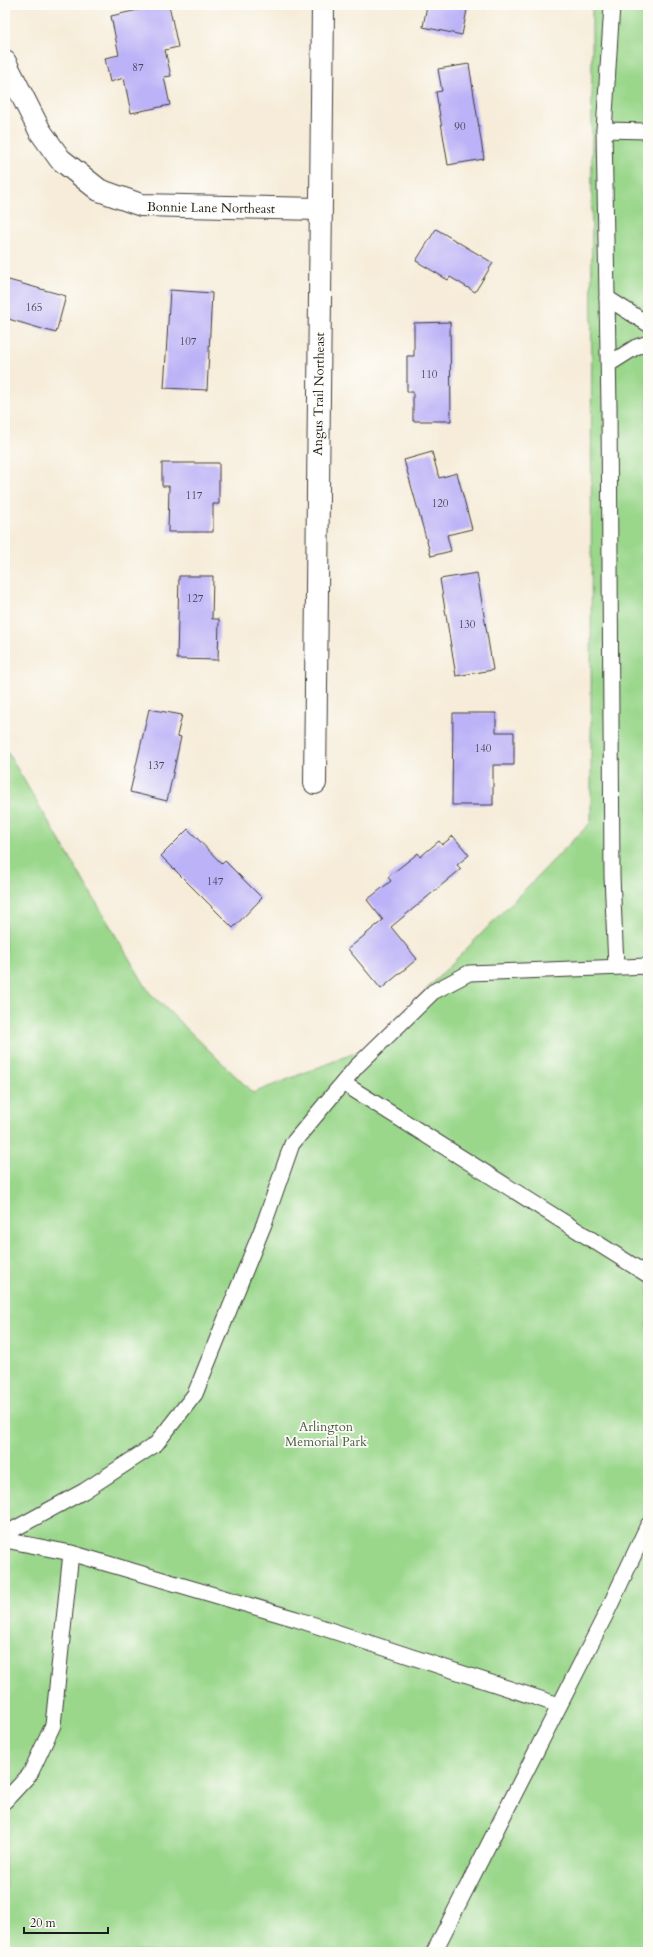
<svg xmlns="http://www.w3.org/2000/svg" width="653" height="1957" font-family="Cardo,serif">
<rect width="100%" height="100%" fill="#fdfcf7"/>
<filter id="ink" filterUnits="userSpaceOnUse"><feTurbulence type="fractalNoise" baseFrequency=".025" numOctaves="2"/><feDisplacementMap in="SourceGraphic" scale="8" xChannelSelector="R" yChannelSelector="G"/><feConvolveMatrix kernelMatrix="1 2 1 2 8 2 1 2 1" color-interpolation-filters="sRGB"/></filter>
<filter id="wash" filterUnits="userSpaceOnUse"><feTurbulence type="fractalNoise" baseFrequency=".012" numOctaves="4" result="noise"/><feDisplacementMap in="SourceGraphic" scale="16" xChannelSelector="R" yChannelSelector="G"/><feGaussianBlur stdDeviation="0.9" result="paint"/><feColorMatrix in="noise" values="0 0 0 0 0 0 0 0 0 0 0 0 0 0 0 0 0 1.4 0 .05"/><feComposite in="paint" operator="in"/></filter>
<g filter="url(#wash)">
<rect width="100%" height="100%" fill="#f6ecd9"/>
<polygon fill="#9ad78b" stroke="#5b7a54" points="592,5 648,5 648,1952 5,1952 5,748 149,992 253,1093 370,1047 591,822"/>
<g id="blocks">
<g fill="#bcb2f7">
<polygon points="160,5 169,5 178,47 165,50 171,76 164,77 170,105 131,113 124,78 110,82 105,58 119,55 111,16"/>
<polygon points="427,5 468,5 462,35 423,27"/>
<polygon points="469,64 484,159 448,165 436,92 442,91 438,69"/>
<polygon points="436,229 493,263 475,292 450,277 448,280 416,261"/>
<polygon points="5,279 66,296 56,333 5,318"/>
<polygon points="170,290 212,293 207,390 164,388"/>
<polygon points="450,322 451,421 413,421 413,392 407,392 407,356 414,356 414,323"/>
<polygon points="432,452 439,478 457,473 472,529 447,535 451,551 431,556 404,460"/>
<polygon points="162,463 219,463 219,504 213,504 213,532 168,532 169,486 162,486"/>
<polygon points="477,573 493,670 456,676 440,579"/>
<polygon points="179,576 213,576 212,619 219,619 218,660 177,659"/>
<polygon points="149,709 182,715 177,736 181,737 167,801 130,792"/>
<polygon points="453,713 496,713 496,732 514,732 514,765 493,765 493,805 452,805"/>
<polygon points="188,829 222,864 225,861 262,898 233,928 161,856"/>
<polygon points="453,836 469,855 457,865 461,869 391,927 417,959 381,989 348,949 383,920 367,900 391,881 388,877 418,853 420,857 439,841 442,845"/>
</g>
</g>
</g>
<g filter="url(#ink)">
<use href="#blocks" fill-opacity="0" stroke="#3d3b38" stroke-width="1"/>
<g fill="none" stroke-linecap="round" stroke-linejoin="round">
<g stroke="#3d3b38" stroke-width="17">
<g id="lane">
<polyline points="612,5 604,130 609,408 612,876 616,966"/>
<polyline points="604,130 648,131"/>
<polyline points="607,298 648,324"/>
<polyline points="609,364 636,347 648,343"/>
<polyline points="343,1083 648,1275"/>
<polyline points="5,1534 84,1491 156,1444 195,1394 264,1224 292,1144 356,1067 433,992 469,973 648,966"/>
<polyline points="5,1540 71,1553 296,1619 559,1705"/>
<polyline points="5,1801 30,1774 53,1725 71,1553"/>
<polyline points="434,1952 607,1612 648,1525"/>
</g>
</g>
<g stroke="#3d3b38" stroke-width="24">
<g id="street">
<polyline points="5,62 40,131 60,159 99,190 141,205 320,209"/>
<polyline points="315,783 323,5"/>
</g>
</g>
<use href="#lane" stroke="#fff" stroke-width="15"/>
<use href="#street" stroke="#fff" stroke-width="22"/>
</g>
</g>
<g text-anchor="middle" stroke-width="3.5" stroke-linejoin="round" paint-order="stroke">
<g font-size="11" fill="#444253">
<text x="138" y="71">87</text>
<text x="460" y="130">90</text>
<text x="34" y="311">165</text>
<text x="188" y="345">107</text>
<text x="429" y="378">110</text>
<text x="194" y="499">117</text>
<text x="440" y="507">120</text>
<text x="195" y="602">127</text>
<text x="467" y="628">130</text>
<text x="483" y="752">140</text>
<text x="156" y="769">137</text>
<text x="215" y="885">147</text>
</g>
<g font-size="13" fill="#1c1c1c" stroke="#fdfcf7">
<text transform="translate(211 207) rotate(1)" y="5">Bonnie Lane Northeast</text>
<text transform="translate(318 394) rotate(-89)" y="5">Angus Trail Northeast</text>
</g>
<g font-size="13" fill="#485d43" stroke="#fdfcf7">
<text x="326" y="1431">Arlington<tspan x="326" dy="15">Memorial Park</tspan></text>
</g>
</g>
<rect width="653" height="1957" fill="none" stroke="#fdfcf7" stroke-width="20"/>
<path d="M24 1927v6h84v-6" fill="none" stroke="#1c1c1c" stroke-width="2"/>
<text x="30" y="1927" font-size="12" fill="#1c1c1c" stroke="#fdfcf7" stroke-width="3" paint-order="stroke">20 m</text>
</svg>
